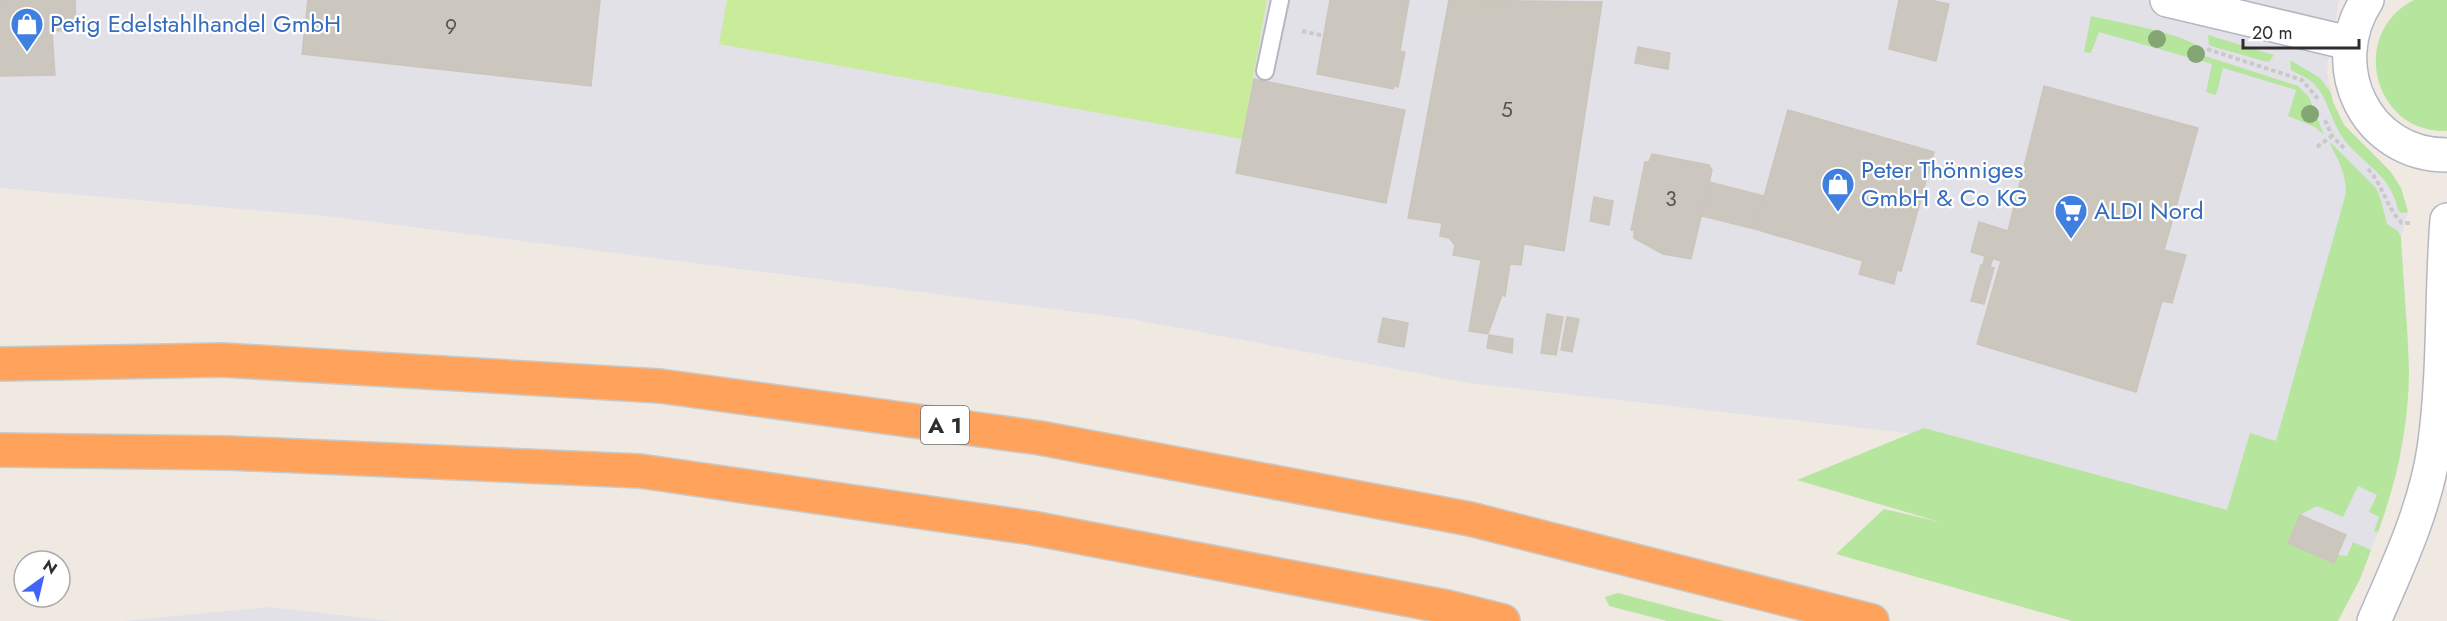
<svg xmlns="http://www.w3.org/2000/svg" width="2447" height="621" font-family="Jost,sans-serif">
<rect width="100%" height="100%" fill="#efe9e1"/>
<g fill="#e3e1e8">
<polygon points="0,0 2339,0 2328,61 2327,73 2333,102 2344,125 2390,171 2401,188 2408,212 2401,238 2409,371 2405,423 2398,469 2382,521 2360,579 2223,514 1906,433 1470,383 1131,319 335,217 0,188"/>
<polygon points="270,607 392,621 124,621"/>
</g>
<g fill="#b6e59e">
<path d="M2414,0h33v131c-74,3 -99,-98 -33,-131z"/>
<path d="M2091,16c26,6 85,16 105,29 4,3 6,8 9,11l93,30 11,11 15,38 -9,-8 -27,-11 8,-26 -73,-22 -6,24 -2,3 -9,-3 6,-28 -113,-32 -8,21 -7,-1z"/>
<polygon points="2208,35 2274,55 2269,62 2264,61 2214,47 2209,45"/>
<path d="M2290,60l30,18 11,15 2,9 11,23 46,46 11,17 7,24 -7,1 -3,-3c-7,-36 -36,-46 -55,-72 -12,-17 -15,-39 -28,-53 -7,-8 -15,-9 -24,-15z"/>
<path d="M2331,143l45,45 5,12 6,24 11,7 3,6c2,45 7,89 8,133 0,55 -12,111 -31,162l-4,-1 5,-14 -10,-5 8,-17 -19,-9 -15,31 -26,-11 -17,9 -12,28 46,20 3,-8 10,1 6,-14 18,8 -11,29 -22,42h-266l-236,-67 48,-45 56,13 -143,-42 127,-52 303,82 23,-77 26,8 70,-248c0,-19 -7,-32 -16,-49z"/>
<polygon points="1618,593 1724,621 1667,621 1609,606 1605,597"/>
</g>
<polygon fill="#c9ec9a" points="727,0 1267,0 1242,139 719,44"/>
<g fill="#cbc7bf" stroke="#cbc5ba" stroke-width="1.5">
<polygon points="0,0 75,0 76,30 52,31 55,75 0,76"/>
<polygon points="308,0 600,0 591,86 302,54"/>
<polygon points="1330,0 1409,0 1400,51 1405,52 1398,87 1394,86 1393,89 1317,74"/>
<polygon points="1449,0 1602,2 1564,251 1524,244 1521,265 1510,264 1505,296 1502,295 1488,334 1469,331 1481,260 1453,255 1455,245 1449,238 1440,236 1442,223 1408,218"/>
<polygon points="1899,0 1930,0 1949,4 1936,61 1889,49"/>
<polygon points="1638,47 1670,53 1668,69 1635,63"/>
<polygon points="1254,79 1405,110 1386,203 1236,173"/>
<polygon points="2044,86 2198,128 2164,250 2186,255 2172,303 2162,301 2136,392 1977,344 2001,261 1971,252 1979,222 2008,231"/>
<polygon points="1788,110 1934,152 1901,271 1897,270 1894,284 1859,274 1863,261 1755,229"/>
<polygon points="1652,154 1709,165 1712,170 1691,259 1663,254 1634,238 1634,230 1631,230 1645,162 1649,162"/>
<polygon points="1709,182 1764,196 1755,229 1702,216"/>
<polygon points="1594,197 1613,201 1609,225 1590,221"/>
<polygon points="1985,256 1993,258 1990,267 1983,265"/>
<polygon points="1981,265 1994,268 1984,304 1971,301"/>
<polygon points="1547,314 1563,317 1556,355 1541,353"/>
<polygon points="1567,317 1579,319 1572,352 1561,350"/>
<polygon points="1383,318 1408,323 1404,347 1378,342"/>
<polygon points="1489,335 1513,339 1512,353 1487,348"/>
<polygon points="2300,515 2346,535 2334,563 2288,543"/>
</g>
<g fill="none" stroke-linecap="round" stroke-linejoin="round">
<g stroke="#b4b7c1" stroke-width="20">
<polyline id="lane" points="1265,71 1280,0"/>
</g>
<g stroke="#b4b7c1" stroke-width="36">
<polyline id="street" points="2167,0 2349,43"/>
</g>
<g stroke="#b4b7c1" stroke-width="36">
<g id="secondary">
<path d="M2367,0c-43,66 -2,155 80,155"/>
<path d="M2374,621c24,-55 51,-112 60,-172 11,-76 7,-153 13,-229"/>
</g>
</g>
<g stroke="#c9c9c9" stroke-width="36">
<g id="highway">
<polyline points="0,364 223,360 660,386 1040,438 1470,519 1872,621"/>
<polyline points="0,450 229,453 640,471 1032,528 1447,607 1503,621"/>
</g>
</g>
<g stroke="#c9c9c9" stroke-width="4" stroke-dasharray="4.5 3" stroke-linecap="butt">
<polyline points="1302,31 1324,36"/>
<polyline points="2207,49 2302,80 2318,99"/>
<polyline points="2325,120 2332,136 2344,148"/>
<polyline points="2317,147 2332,136"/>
<path d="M2368,169c15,16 19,40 34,54h9"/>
</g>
<use href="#lane" stroke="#fff" stroke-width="16"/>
<use href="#street" stroke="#fff" stroke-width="33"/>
<use href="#secondary" stroke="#fff" stroke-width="33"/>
<use href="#highway" stroke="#ffa35c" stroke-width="33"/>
</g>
<g fill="#84a574">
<circle cx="2157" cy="39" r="9"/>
<circle cx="2196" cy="54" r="9"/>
<circle cx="2310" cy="114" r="9"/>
</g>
<defs>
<g id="shop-pin" transform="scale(1.725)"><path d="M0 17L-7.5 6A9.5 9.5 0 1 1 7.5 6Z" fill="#3f7fe0" stroke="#fff"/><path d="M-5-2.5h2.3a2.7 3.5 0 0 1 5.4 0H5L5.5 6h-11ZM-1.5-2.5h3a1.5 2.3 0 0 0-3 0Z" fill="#fff"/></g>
<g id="supermarket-pin" transform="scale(1.725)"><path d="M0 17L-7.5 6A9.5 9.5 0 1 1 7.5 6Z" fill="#3f7fe0" stroke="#fff"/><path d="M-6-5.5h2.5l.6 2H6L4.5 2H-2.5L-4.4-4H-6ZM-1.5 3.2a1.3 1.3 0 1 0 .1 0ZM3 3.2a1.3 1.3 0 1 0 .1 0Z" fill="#fff"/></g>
</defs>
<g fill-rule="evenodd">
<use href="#shop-pin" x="27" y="24"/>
<use href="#shop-pin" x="1838" y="184"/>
<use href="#supermarket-pin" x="2071" y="211"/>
</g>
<g text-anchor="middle" stroke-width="4.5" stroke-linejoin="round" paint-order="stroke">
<g font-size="21" fill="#555452">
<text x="451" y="34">9</text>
<text x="1507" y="117">5</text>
<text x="1671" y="206">3</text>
</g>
<rect fill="#fff" stroke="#6d6d6d" stroke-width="1.5" x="921" y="406" width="48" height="38" rx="4.5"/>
<g font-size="22" font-weight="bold" fill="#2e2e2e">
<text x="945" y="433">A 1</text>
</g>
<g font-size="24" fill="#366cbe" stroke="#fff" text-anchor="start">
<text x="50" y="32">Petig Edelstahlhandel GmbH</text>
<text x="1861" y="178">Peter Thönniges<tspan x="1861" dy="28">GmbH &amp; Co KG</tspan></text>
<text x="2094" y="219">ALDI Nord</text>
</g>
</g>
<g transform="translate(42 579) rotate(34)"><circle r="28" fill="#ffffff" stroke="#ababab" stroke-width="1.5"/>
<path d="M0-4.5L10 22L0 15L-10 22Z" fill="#4264fb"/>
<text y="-9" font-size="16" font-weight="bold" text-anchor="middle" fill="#2e2e2e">N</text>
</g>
<path d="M2243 39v9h116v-9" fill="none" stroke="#2e2e2e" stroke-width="3"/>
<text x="2252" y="39" font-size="18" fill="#2e2e2e" stroke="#ffffff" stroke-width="4.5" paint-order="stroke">20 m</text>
</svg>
